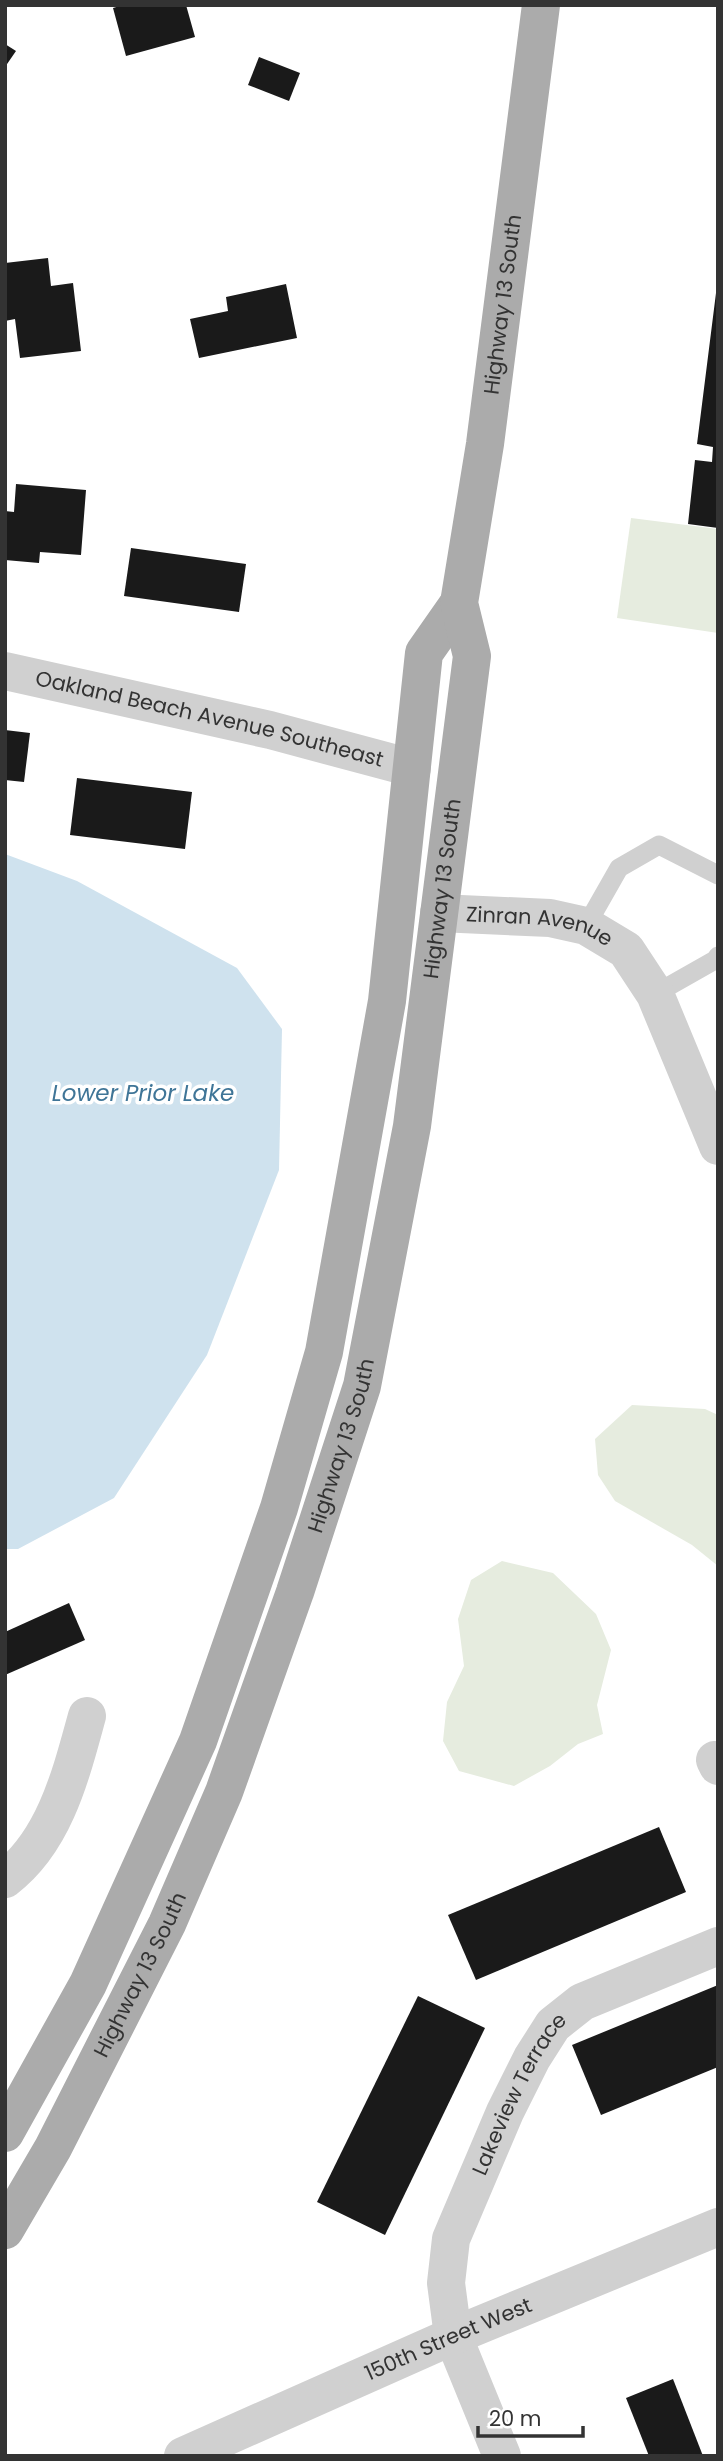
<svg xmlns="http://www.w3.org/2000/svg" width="723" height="2461" font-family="Poppins,sans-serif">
<rect width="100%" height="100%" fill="#fff"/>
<g fill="#e6ecdf">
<polygon points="631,518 718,529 718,633 617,618"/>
<polygon points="632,1405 705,1409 718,1415 718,1566 692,1545 615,1501 598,1475 595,1439"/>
<polygon points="502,1561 553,1573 596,1614 611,1650 597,1705 603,1734 578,1744 550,1766 514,1786 459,1771 443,1741 447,1702 464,1666 458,1619 471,1580"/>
</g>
<polygon fill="#cfe2ee" points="5,854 77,881 237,968 282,1029 279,1170 207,1355 114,1498 18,1549 5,1549"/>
<g fill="#1a1a1a">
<polygon points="123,5 186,5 195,37 126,56 113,8"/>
<polygon points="5,44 16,51 5,67"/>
<polygon points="259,57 300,73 289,101 248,85"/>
<polygon points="48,258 51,286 73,283 81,351 20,358 15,319 5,321 5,263"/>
<polygon points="286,284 297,338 199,358 190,319 228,311 226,297"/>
<polygon points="716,293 718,293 718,528 688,524 695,460 712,462 713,447 697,444"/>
<polygon points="16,484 86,490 81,555 40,552 39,563 5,560 5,511 14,512"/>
<polygon points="131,548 246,564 239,612 124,596"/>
<polygon points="5,730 30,733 24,782 5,780"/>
<polygon points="77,778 192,792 185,849 70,835"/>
<polygon points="69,1603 85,1640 5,1675 5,1632"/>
<polygon points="659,1827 686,1892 476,1980 448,1915"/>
<polygon points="718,1985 718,2067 601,2115 572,2045"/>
<polygon points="418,1996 485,2028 385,2235 317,2202"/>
<polygon points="673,2379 703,2456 649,2456 626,2398"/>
</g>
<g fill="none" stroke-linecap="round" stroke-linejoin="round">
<g stroke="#d0d0d0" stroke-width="19">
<polyline points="586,926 619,868 659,845 718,875"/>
<polyline points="655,994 715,960 718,956"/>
</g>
<g stroke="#d0d0d0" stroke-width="38">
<path id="s1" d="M5,671l265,59 142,38"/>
<path id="s2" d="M439,913l111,5 36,8 40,24 29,44 63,152"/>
<polyline points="715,1760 718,1766"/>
<path d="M5,1879c50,-38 66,-105 82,-163"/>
<path id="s3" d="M502,2456l-49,-120 -7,-53 5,-44 54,-127 27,-54 21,-33 29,-23 136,-56"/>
</g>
<path stroke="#d0d0d0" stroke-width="38" id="s4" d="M183,2456l270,-120 265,-109"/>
<g stroke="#ababab" stroke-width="38">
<polyline points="5,2133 88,1984 198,1741 279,1508 324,1352 387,1001 424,653 459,603"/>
<path id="s5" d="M5,2230l48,-82 114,-224 57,-132 71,-200 67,-206 50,-260 60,-470 -13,-53 26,-159 56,-439"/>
</g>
</g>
<g text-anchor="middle" stroke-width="7" stroke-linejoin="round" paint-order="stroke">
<g font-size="21" fill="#333" stroke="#fff">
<text dy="7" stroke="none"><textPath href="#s5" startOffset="2014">Highway 13 South</textPath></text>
<text dy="7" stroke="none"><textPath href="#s1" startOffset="210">Oakland Beach Avenue Southeast</textPath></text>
<text dy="7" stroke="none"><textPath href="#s5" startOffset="1423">Highway 13 South</textPath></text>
<text dy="7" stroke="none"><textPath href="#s2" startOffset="102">Zinran Avenue</textPath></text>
<text dy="7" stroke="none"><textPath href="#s5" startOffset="856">Highway 13 South</textPath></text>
<text dy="7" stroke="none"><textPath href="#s5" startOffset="289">Highway 13 South</textPath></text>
<text dy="7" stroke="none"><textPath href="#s3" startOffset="388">Lakeview Terrace</textPath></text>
<text dy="7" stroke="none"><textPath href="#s4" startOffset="290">150th Street West</textPath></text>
</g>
<g font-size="23" font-style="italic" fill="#3f7597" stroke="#fff">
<text x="143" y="1101">Lower Prior Lake</text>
</g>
</g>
<rect width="723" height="2461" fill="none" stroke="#333333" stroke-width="14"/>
<path d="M478 2426v10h105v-10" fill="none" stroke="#333333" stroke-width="3.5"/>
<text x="489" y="2426" font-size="21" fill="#333333" stroke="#ffffff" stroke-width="5" paint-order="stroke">20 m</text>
</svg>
